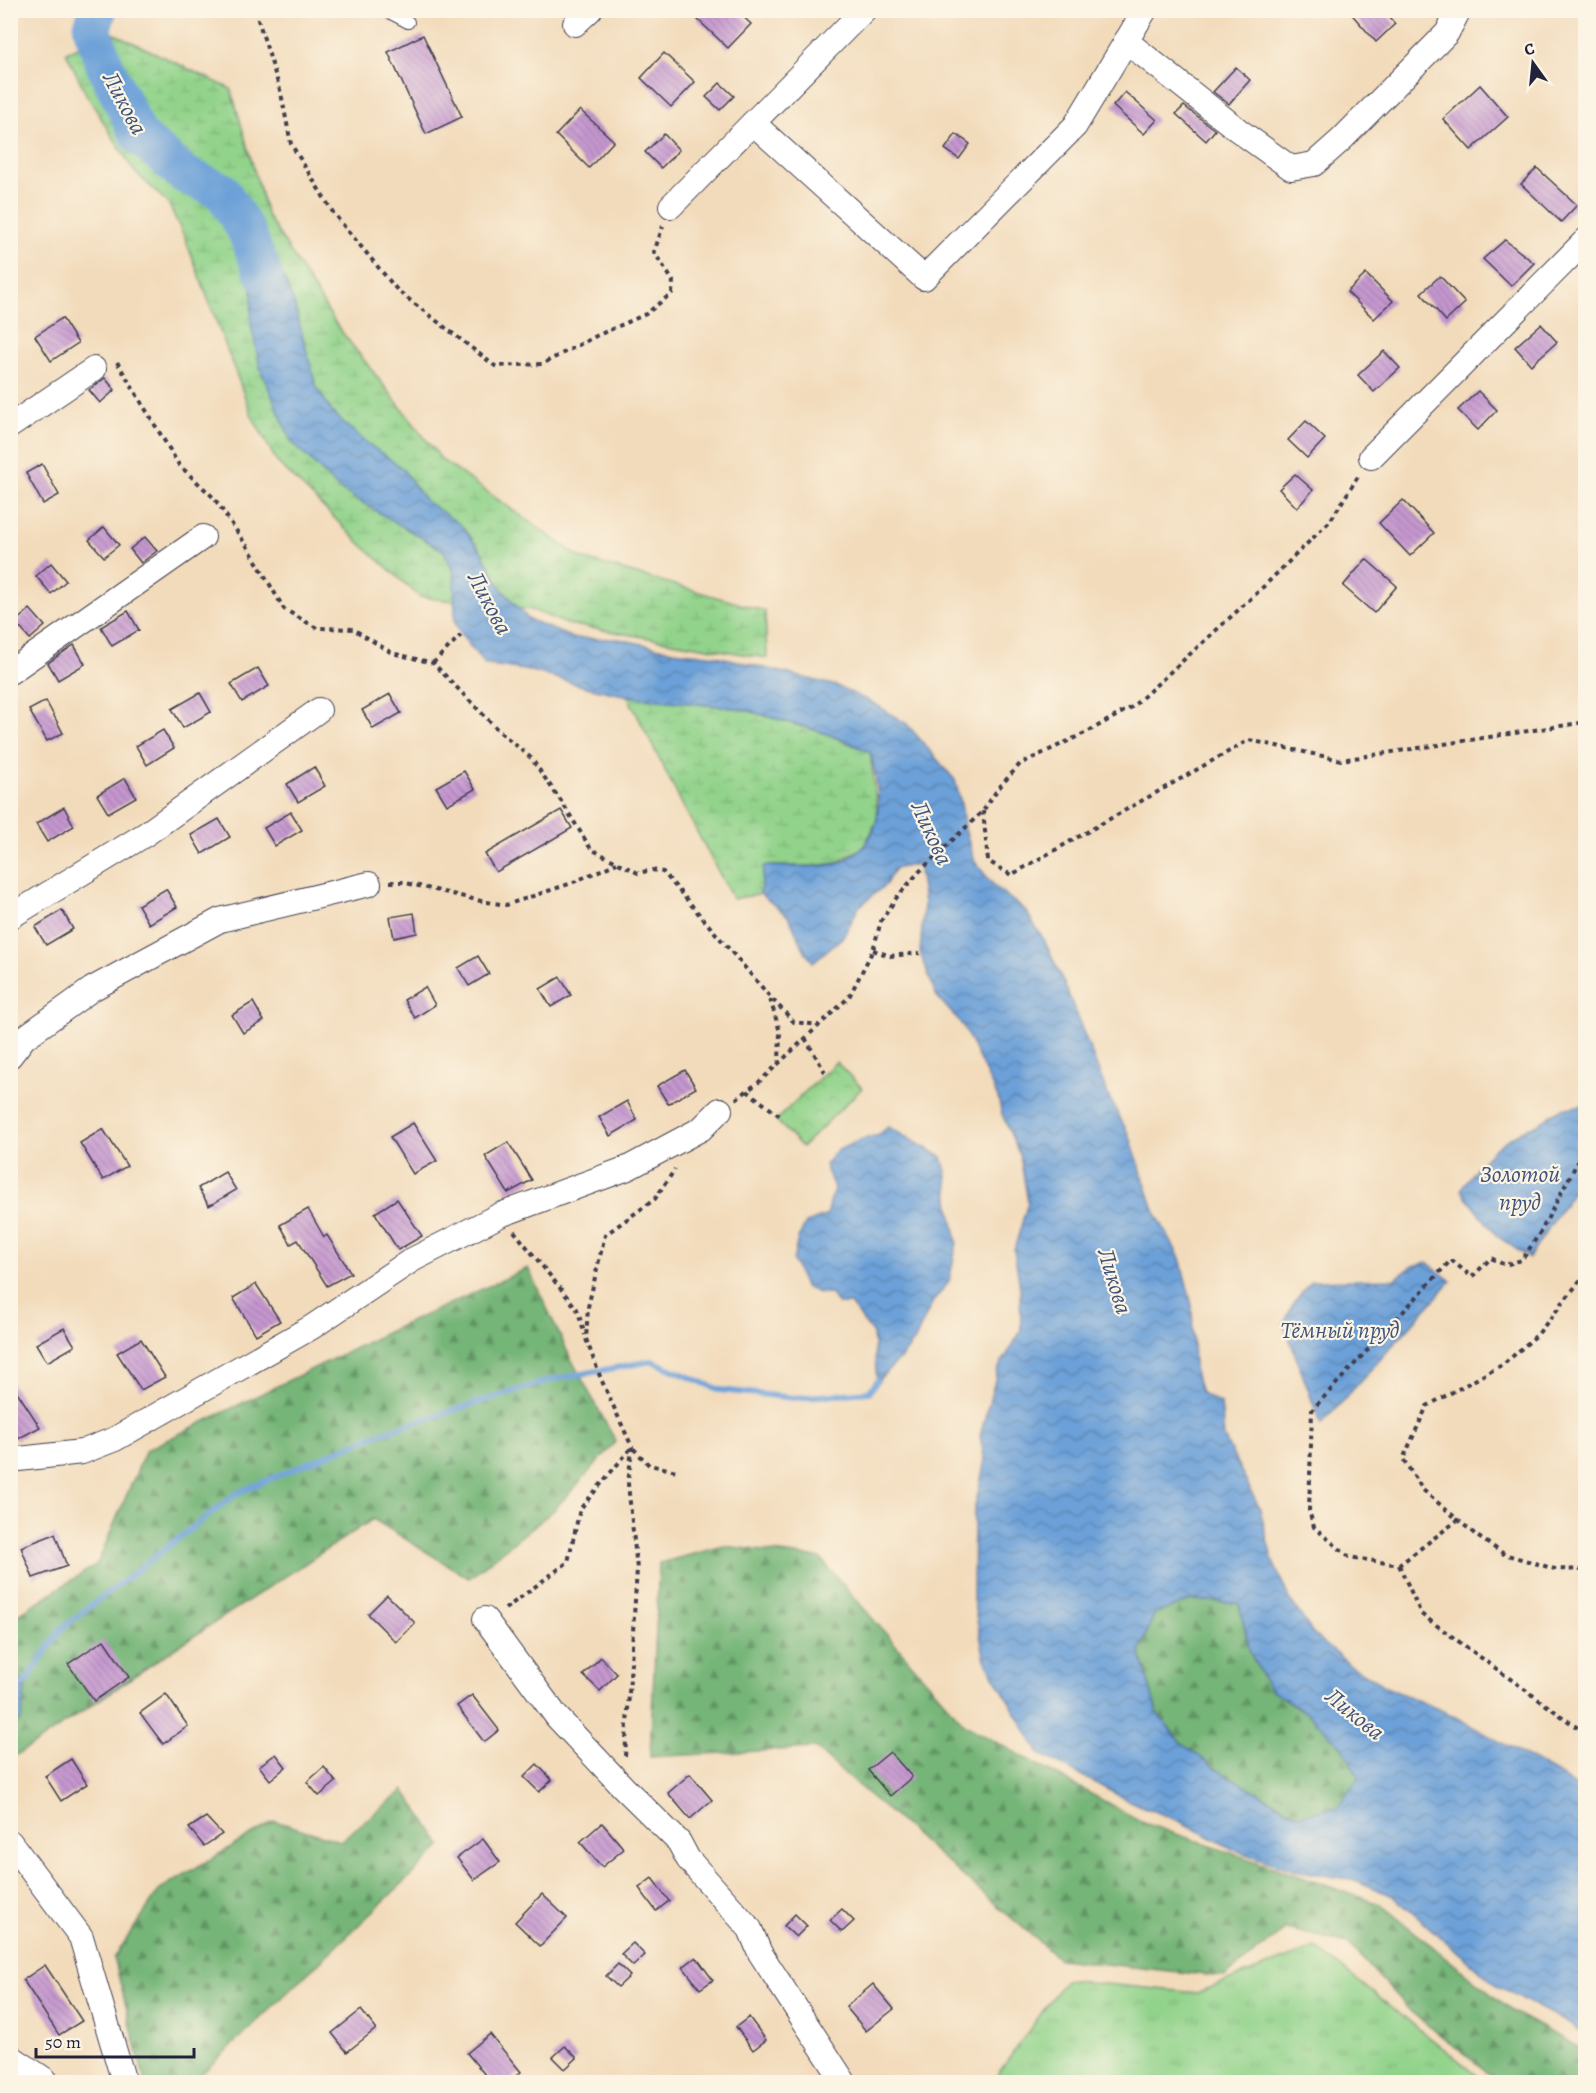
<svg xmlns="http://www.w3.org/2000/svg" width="1596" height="2093" font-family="Alegreya,serif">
<defs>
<pattern id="grass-tufts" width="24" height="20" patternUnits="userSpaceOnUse" patternTransform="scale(1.5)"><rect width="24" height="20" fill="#92d38b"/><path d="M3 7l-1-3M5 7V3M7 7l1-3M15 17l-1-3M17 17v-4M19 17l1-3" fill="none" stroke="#7eb579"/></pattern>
<pattern id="forest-firs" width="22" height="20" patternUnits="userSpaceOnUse" patternTransform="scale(1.5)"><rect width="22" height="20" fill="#75b577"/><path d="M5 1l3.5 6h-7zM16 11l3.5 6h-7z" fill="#609363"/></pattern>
<pattern id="wetland-marsh" width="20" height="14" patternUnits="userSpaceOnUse" patternTransform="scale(1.5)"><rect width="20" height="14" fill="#92d38b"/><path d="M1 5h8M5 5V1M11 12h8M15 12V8" fill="none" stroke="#7eb579"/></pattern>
<pattern id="park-crowns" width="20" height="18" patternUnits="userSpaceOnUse" patternTransform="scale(1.5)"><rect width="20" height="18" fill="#92d38b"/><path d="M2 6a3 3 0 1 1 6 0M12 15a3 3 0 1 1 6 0" fill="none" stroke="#7eb579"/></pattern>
<pattern id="water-waves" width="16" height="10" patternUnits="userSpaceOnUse" patternTransform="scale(1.5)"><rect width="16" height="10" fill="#6ca0d8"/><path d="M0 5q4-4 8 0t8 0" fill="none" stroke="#5882b0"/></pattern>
<pattern id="building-back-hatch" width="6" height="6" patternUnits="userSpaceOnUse" patternTransform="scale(1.5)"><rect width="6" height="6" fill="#c698d0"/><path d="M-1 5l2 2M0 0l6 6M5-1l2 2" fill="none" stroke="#a07caa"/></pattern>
</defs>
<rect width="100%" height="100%" fill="#fcf5e5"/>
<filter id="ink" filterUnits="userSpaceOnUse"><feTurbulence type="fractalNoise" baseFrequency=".0167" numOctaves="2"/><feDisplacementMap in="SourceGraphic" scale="12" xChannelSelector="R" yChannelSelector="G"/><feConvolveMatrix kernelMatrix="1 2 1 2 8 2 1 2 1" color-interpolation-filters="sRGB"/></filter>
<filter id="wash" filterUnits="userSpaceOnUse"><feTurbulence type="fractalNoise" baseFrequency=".008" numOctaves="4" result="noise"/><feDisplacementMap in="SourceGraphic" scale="24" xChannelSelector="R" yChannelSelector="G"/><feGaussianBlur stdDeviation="1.35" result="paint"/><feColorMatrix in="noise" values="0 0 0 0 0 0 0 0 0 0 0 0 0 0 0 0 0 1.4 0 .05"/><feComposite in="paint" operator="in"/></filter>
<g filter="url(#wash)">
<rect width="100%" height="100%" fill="#f2dbbb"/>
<polygon fill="url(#grass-tufts)" stroke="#5a7a63" stroke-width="1.5" points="1315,1947 1486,2082 992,2082 1065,1980 1197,1993"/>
<g fill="url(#forest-firs)" stroke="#4c6c59" stroke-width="1.5">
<polygon points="528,1268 570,1357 616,1442 554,1510 469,1578 373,1519 171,1651 30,1747 11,1758 11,1619 97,1564 146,1450 392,1330"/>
<polygon points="724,1546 820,1558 965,1725 1144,1823 1380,1904 1513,2012 1585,2051 1585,2082 1500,2082 1411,2012 1348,1943 1286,1929 1224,1977 1059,1959 815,1748 650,1757 659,1563"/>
<polygon points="1192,1600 1239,1603 1250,1652 1269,1689 1309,1714 1342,1747 1359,1777 1338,1807 1298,1815 1221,1772 1182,1744 1157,1713 1140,1651 1154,1614"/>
<polygon points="404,1790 442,1846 193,2082 145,2082 114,1958 160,1889 275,1821 340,1841"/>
</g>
<g fill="url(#wetland-marsh)" stroke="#5a7a63" stroke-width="1.5">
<polygon points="113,33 231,89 267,215 338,327 442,460 581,558 765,611 767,658 567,624 532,610 420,597 363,546 277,462 252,416 185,238 168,203 134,171 86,94 66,52"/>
<polygon points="627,695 742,709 825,733 870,752 878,818 864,847 836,863 813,866 765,866 760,894 733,899 683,806"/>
</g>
<polygon fill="url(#park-crowns)" stroke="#5a7a63" stroke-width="1.5" points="836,1062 862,1088 802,1147 776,1120"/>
<g fill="url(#water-waves)" stroke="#47618a" stroke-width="1.5" fill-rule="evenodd">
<path d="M245,229l34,37 15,37 22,83 16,26 34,30 36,26 24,33 35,24 21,27 20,37 26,30 45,19 47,1 53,12 44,5 120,30 36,17 34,21 48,56 7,28 2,18 11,36 20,25 30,23 19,30 20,43 44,112 22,42 24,73 26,48 12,47 2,63 7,25 20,10 3,34 36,72 12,50 17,39 25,37 36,30 38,23 62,26 106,59 29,20v242l-15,-11 -74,-39 -103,-89 -38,-16 -62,-10 -58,-20 -56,-29 -52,-21 -88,-47 -54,-93 -12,-60 1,-89 11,-51 -5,-24 18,-67 23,-38 -1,-43 -6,-38 14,-48 -8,-46 -18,-42 -4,-16 -35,-72 -27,-31 -16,-42 4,-50 -6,-39 -24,5 -8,15 -27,23 -16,30 -30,25 -7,-9 -18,-37 -28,-22 4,-28c25,0 50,3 74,-3 6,-1 11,-6 16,-9 34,-22 25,-69 16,-102l-45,-19 -83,-24 -109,-12 -47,-10 -50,-15 -51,-8 -24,-29 -6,-12 -1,-50 -10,-22 -105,-62 -48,-48 -31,-73 -9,-44 1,-38 -9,-32zM1192,1600l47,3 11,49 19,37 40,25 33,33 17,30 -21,30 -40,8 -77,-43 -39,-28 -25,-31 -17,-62 14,-37z"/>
<path d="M1585,1105v68l-56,85 -32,-22 -36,-46c20,-33 41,-52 77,-66 7,-3 13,-10 20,-13 8,-4 19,-5 27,-6z"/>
<polygon points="888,1127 942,1157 947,1175 950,1208 957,1242 949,1282 932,1303 915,1340 900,1359 877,1381 873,1334 850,1304 838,1304 830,1293 820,1293 806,1288 793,1261 798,1238 806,1223 827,1215 834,1188 825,1165 836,1151 867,1137 877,1136"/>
<polygon points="1427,1262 1451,1281 1321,1425 1284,1324 1294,1302 1311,1281 1395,1279 1413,1266"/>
<polygon points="11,1675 26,1682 21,1720 11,1728"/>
</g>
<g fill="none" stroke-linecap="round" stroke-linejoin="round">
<polyline stroke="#6ca0d8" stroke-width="6" points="26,1682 61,1629 237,1493 375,1435 550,1380 652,1361 720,1390 794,1398 869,1392 877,1381"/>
<polyline stroke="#6ca0d8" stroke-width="38" points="98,10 92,28 105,66 139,136 185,175 222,191 245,229 264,275"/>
</g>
<g id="blocks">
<g fill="url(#building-back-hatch)">
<polygon points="705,10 736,10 751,24 728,48 697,19"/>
<polygon points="1348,10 1383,10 1395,24 1376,42"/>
<polygon points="423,35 462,117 426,134 388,52"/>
<polygon points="664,53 695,82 671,107 641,78"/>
<polygon points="1236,67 1250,80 1229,104 1213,92"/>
<polygon points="720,83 734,96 720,110 706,97"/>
<polygon points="1480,85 1508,117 1471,150 1443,119"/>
<polygon points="1125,92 1157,120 1144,134 1113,106"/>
<polygon points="1184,106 1215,130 1206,141 1176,114"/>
<polygon points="580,110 614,141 589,168 556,135"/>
<polygon points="664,134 679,150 661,168 645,152"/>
<polygon points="956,134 970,144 959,159 945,149"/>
<polygon points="1537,168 1577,205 1561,222 1521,184"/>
<polygon points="1505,240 1534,263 1511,286 1483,259"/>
<polygon points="1366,274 1393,301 1374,319 1347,292"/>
<polygon points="1440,276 1465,303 1446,321 1421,293"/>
<polygon points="62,318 78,343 51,361 35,336"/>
<polygon points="1541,324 1557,342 1531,365 1515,347"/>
<polygon points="1384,351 1400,368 1374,392 1358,375"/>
<polygon points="105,378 115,390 100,403 89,390"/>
<polygon points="1478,391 1497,410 1478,430 1458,410"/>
<polygon points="1306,421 1325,439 1307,458 1288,440"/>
<polygon points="42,464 59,495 43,504 26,473"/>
<polygon points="1295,474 1313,490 1297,508 1279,489"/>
<polygon points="1403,500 1434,533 1410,556 1379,523"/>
<polygon points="104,527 119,545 104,557 89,540"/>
<polygon points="145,537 157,551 141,563 130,549"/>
<polygon points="1366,559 1397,586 1374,613 1343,586"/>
<polygon points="51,563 66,581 51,594 36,576"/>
<polygon points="30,609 45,626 30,639 15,622"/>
<polygon points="128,611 139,630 112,646 101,627"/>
<polygon points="74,645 85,664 58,680 48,663"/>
<polygon points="258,668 269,686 242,702 231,684"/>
<polygon points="200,693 211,712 183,728 172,709"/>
<polygon points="390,694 401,713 373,729 362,710"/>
<polygon points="46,701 63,733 47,741 29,710"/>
<polygon points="163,730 174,748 147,765 136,746"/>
<polygon points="314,767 325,786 298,802 287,784"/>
<polygon points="464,771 475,789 447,805 436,787"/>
<polygon points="125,778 136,797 108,813 97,795"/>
<polygon points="64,807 74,826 47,842 36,824"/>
<polygon points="561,810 572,828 496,872 485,854"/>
<polygon points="291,812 302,830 275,846 264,828"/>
<polygon points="219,819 230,837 202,854 191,835"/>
<polygon points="166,889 177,907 149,924 138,905"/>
<polygon points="62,910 73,929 46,945 35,927"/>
<polygon points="414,913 417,933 394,938 390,917"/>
<polygon points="478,956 489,974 469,986 458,968"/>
<polygon points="560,977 571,995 551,1007 540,989"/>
<polygon points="425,987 435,1005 415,1018 404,1000"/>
<polygon points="253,1002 264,1021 243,1033 232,1015"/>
<polygon points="685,1070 696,1088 668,1104 657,1086"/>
<polygon points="627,1101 637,1120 610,1136 599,1117"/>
<polygon points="413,1123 437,1161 413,1174 390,1137"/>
<polygon points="103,1129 127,1166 103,1180 80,1143"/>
<polygon points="508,1142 532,1180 508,1193 485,1156"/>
<polygon points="225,1172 236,1190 209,1206 198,1188"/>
<polygon points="397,1199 422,1236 398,1250 375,1213"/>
<polygon points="308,1209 324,1237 327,1235 351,1273 327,1286 298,1240 291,1244 280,1225"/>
<polygon points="256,1284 280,1321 256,1335 233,1298"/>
<polygon points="64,1328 75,1346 47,1362 36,1344"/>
<polygon points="141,1339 165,1377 141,1390 117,1353"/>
<polygon points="10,1381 40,1427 16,1440 10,1431"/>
<polygon points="55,1534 67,1566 33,1578 21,1547"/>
<polygon points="387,1595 415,1623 396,1642 368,1614"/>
<polygon points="104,1640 129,1677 94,1701 68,1664"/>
<polygon points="601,1657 617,1674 600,1691 583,1675"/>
<polygon points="166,1694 188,1726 163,1744 140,1713"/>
<polygon points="472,1695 499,1730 484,1742 457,1706"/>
<polygon points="890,1752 912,1777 890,1796 868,1770"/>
<polygon points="276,1754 286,1767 270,1780 259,1766"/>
<polygon points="71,1759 87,1784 61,1801 45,1776"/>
<polygon points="537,1764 552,1780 539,1792 524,1777"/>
<polygon points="324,1767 336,1782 319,1796 307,1782"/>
<polygon points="690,1774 712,1800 690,1819 668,1793"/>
<polygon points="206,1817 222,1834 204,1846 189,1828"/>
<polygon points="602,1823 624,1849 602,1867 580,1842"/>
<polygon points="483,1839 500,1862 474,1880 457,1858"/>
<polygon points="652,1878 669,1901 656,1911 639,1888"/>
<polygon points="542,1894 567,1918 540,1946 515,1922"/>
<polygon points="842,1909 854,1921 842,1932 830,1920"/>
<polygon points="795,1914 807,1926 796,1937 784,1926"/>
<polygon points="633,1943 645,1955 633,1966 621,1954"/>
<polygon points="696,1957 713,1980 700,1989 683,1967"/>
<polygon points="618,1964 630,1976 618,1987 606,1976"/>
<polygon points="45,1965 82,2021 59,2035 23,1980"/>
<polygon points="873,1984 894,2009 866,2031 846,2007"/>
<polygon points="361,2010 376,2029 347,2052 332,2033"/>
<polygon points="749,2017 766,2040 753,2050 736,2027"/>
<polygon points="490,2034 521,2072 508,2082 491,2082 467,2053"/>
<polygon points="565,2046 577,2058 565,2069 553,2057"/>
</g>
</g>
</g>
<g filter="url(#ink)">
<use href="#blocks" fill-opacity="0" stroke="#413e4e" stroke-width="1.5"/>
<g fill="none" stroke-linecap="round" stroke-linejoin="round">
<g stroke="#413e4e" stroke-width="14">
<polyline id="service" points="390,10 391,13 408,22"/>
</g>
<g stroke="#413e4e" stroke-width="26">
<g id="minor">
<polyline points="575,24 590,10"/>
<polyline points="1126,41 1238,130 1291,168 1314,164 1341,140 1447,33 1459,10"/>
<polyline points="753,123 924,278 1075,126 1145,10"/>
<polyline points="671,206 864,10"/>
<polyline points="10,426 94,369"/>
<polyline points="1371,457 1586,240"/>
<polyline points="10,672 203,537"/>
<polyline points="10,917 146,834 319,710"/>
<polyline points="10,1056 24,1038 92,989 220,920 369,884"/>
<polyline points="10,1460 82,1452 115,1439 312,1327 412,1260 500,1215 628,1168 701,1129 720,1110"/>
<polyline points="485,1619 557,1717 623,1787 679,1842 688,1859 750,1929 760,1953 844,2082"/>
<polyline points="10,1842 81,1937 124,2082"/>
</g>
</g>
<g stroke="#413e4e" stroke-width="32">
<polyline id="tertiary" points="10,2060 43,2082"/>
</g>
<g stroke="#413e4e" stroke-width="4" stroke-dasharray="4.5 4.5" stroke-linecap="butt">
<polyline points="255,10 281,93 291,144 334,214 398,291 495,366 542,364 596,336 646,314 672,293 673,281 654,252 663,226"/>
<polyline points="117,362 179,465 214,498 251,552 284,609 317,628 353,629 392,653 433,663 499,731 531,758 563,804 591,849 638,873 652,870 663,872 772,999 794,1022 818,1025"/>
<polyline points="433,663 461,635"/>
<polyline points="983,811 988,861 1011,875 1249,740 1341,760 1586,722"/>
<polyline points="390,882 402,882 481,901 506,905 569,884 617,863"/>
<polyline points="873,950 890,956 920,953"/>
<polyline points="770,999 780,1032 779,1062"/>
<polyline points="805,1038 825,1072"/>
<polyline points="747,1091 780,1116"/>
<polyline points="736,1099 759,1082 849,997 873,950 881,921 897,897 919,872 983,811 997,790 1020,764 1087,732 1132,707 1258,592 1330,521 1359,475"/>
<polyline points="514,1231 577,1309 585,1335"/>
<polyline points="1586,1273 1538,1334 1504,1364 1427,1406 1403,1459 1423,1490 1477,1536 1504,1554 1555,1569 1586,1570"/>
<polyline points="1459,1519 1399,1565 1349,1557 1314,1527 1309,1511 1312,1410 1451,1260 1472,1277 1491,1258 1505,1265 1522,1260 1541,1231 1586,1146"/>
<polyline points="1399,1565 1421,1614 1586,1734"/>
<polyline points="505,1609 568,1562 580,1509 632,1447 649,1465 677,1471"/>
<polyline points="625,1756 637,1569 628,1484 632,1447 601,1379 586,1339 588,1307 605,1235 655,1199 675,1169"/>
</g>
<use href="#service" stroke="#fff" stroke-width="12"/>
<use href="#minor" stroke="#fff" stroke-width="24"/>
<use href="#tertiary" stroke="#fff" stroke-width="30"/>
</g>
</g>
<g text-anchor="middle" stroke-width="4.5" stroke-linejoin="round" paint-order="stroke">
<g font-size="24" font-style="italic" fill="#40547a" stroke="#fcf5e5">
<text transform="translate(125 103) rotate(62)" y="8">Ликова</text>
<text transform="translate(490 603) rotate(62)" y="8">Ликова</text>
<text transform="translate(932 833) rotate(65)" y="8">Ликова</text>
<text x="1520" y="1182">Золотой<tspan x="1520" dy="28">пруд</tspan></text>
<text transform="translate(1115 1281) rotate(73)" y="8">Ликова</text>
<text x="1340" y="1338">Тёмный пруд</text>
<text transform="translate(1355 1714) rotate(39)" y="8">Ликова</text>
</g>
</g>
<rect width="1596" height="2093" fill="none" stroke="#fcf5e5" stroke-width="36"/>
<g transform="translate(1533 63) rotate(345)" stroke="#fcf5e5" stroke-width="4.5" paint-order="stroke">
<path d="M0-4.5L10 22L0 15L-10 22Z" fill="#22223b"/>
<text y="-9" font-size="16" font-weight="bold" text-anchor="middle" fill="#22223b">С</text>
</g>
<path d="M36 2048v9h158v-9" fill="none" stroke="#22223b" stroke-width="3"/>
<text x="45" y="2048" font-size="18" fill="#22223b" stroke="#fcf5e5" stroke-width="4.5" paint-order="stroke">50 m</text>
</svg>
